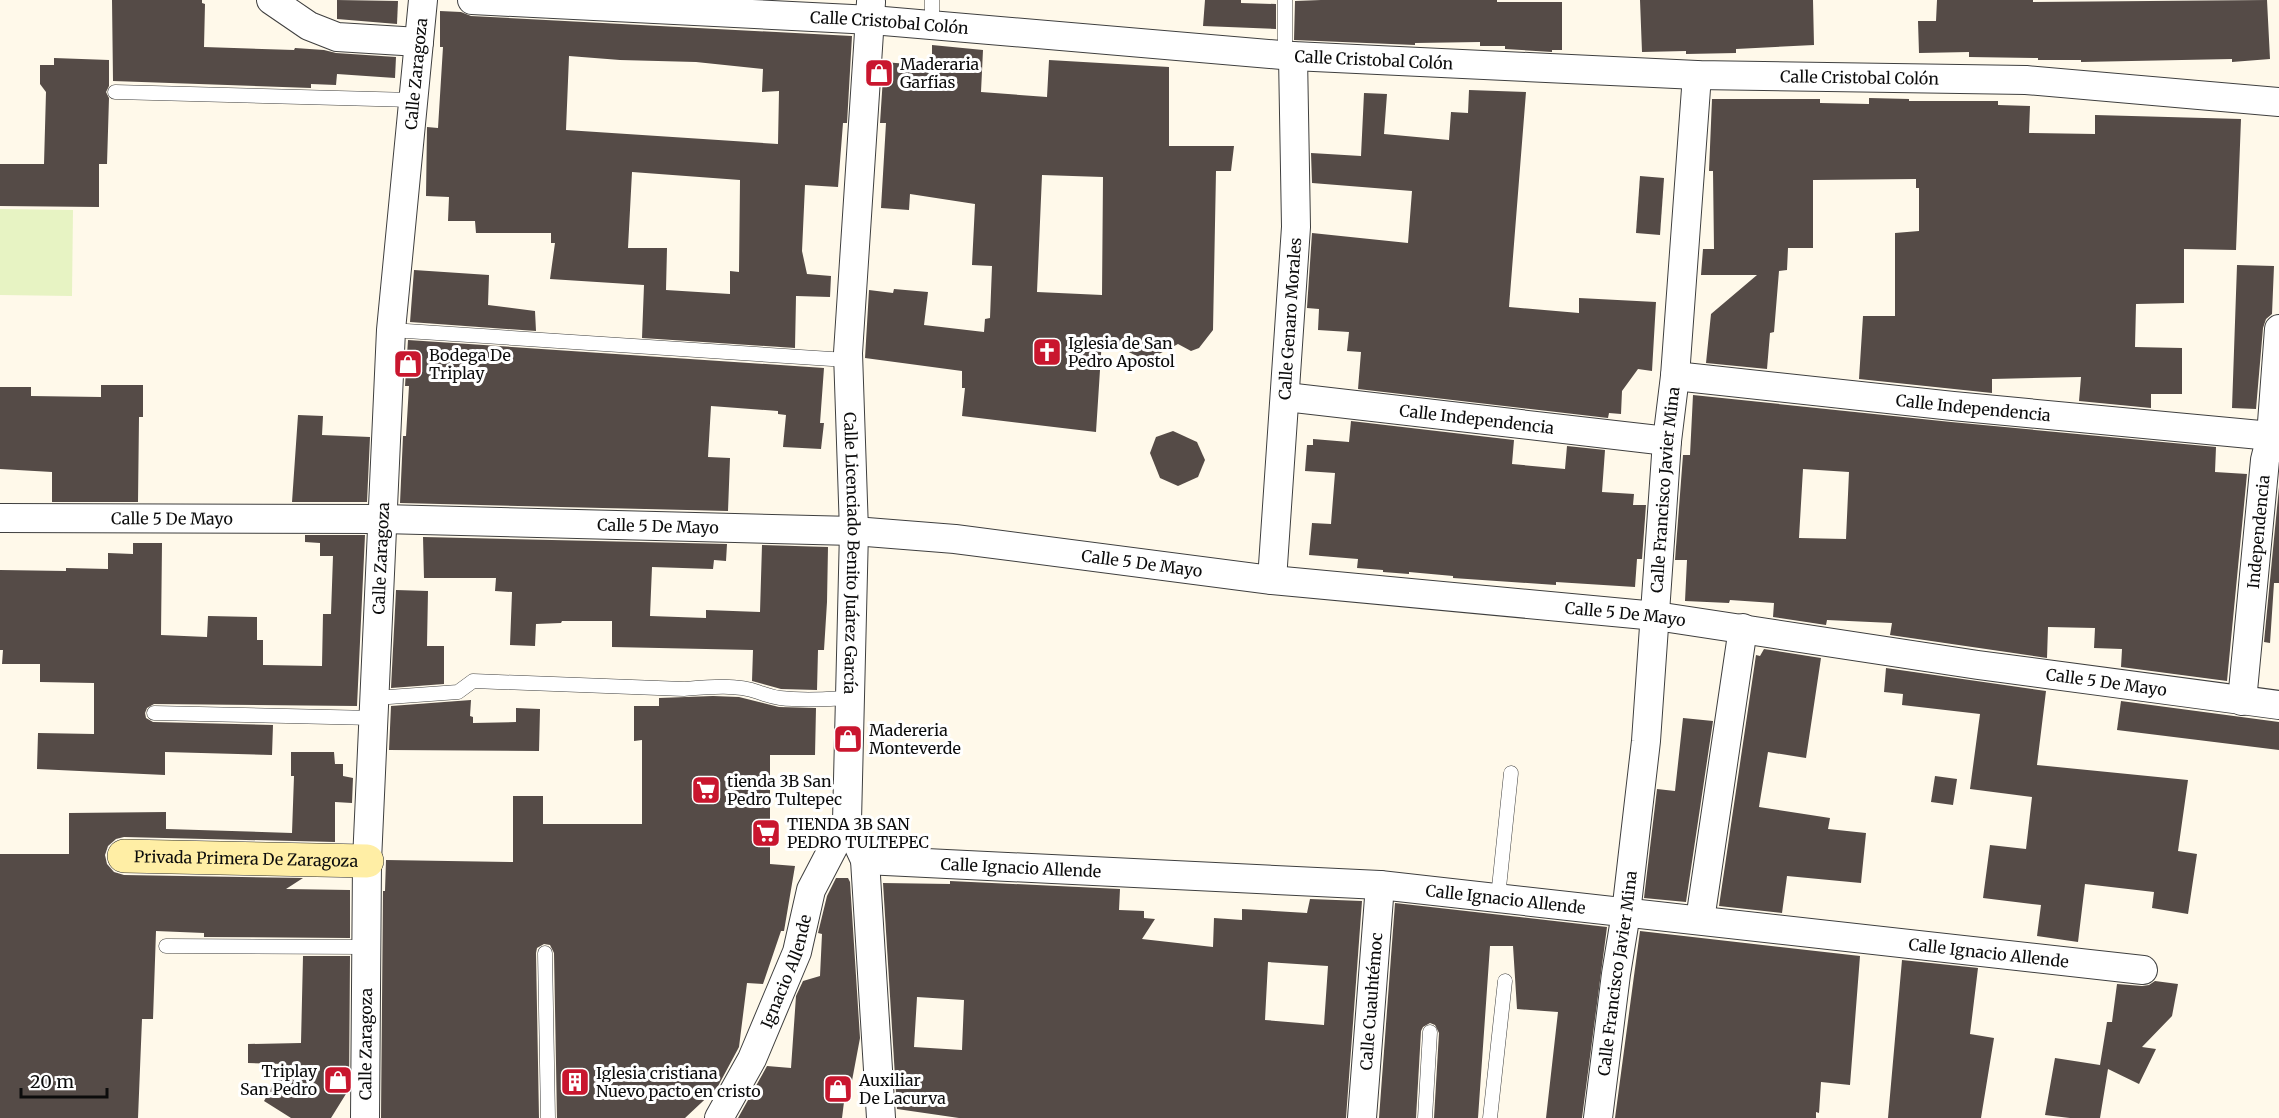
<svg xmlns="http://www.w3.org/2000/svg" width="2279" height="1118" font-family="Merriweather,serif">
<rect width="100%" height="100%" fill="#fff9ea"/>
<polygon fill="#e7f3c3" points="0,209 73,210 72,296 0,295"/>
<g fill="#554b47" fill-rule="evenodd">
<polygon points="112,0 202,0 202,3 205,4 204,47 294,50 295,48 324,50 336,53 396,57 395,78 337,74 336,85 311,84 311,88 113,81"/>
<polygon points="337,0 398,1 397,24 337,19"/>
<polygon points="1205,0 1241,0 1241,3 1276,4 1276,29 1203,26"/>
<polygon points="1321,0 1497,0 1497,2 1562,2 1562,50 1552,50 1552,52 1505,49 1505,46 1480,46 1480,42 1415,43 1415,45 1294,40 1295,1"/>
<polygon points="1640,0 1813,0 1814,45 1736,49 1736,53 1686,54 1686,51 1642,52"/>
<polygon points="1937,0 2033,0 2033,2 2267,0 2270,59 2232,62 2232,59 2081,62 2081,60 2038,60 2038,58 1969,57 1969,52 1919,53 1918,21 1936,21"/>
<path d="M440,11l21,1 10,4 381,20 -5,87h-4l-5,64 -33,-2 -3,66 5,23 24,2 -1,21 -34,-1 -1,52 -153,-10 2,-53 -94,-6 5,-36h-4v-10h-75l-1,-12h-27l1,-24 -23,-1 1,-69 11,1 5,-81h-3zM569,56l51,4 76,2 67,7 -1,23 17,-1 -1,53 -212,-14zM632,172l108,8 -1,92 -9,-1v23l-64,-4 1,-42h-39z"/>
<path d="M932,45l51,5 -2,42 66,5 2,-37 120,7v79h65l-3,25h-15l-3,159 -14,18 -8,3 -13,-7 -21,11 -8,2h-10l-37,-18 -6,93 -134,-16 3,-28h-3v-17l-97,-13 4,-68 24,3 1,-4 34,3 -4,33 60,7 1,-13 5,-1 2,-52 -20,-1 3,-61 -65,-10 -1,16 -28,-2 5,-85h-6l4,-61 48,4zM1042,175l61,2 -1,118 -65,-3z"/>
<polygon points="54,58 109,60 109,86 106,92 109,98 107,164 99,164 99,207 0,206 0,164 44,164 46,92 40,84 40,65 54,65"/>
<polygon points="1469,90 1526,92 1509,307 1579,313 1579,298 1656,302 1652,371 1638,369 1622,391 1621,414 1609,413 1608,418 1358,389 1361,352 1347,351 1349,332 1318,330 1319,309 1307,308 1312,233 1408,243 1412,191 1312,183 1311,153 1361,156 1364,93 1387,94 1384,134 1449,140 1451,112 1468,113"/>
<polygon points="1869,98 1909,99 1909,101 1998,101 1998,105 2030,106 2029,133 2095,134 2095,115 2241,119 2236,250 2184,249 2184,303 2136,304 2135,347 2182,348 2182,394 2151,394 2151,408 2079,401 2081,377 1992,379 1992,393 1859,379 1863,316 1895,316 1895,233 1919,231 1919,188 1916,188 1916,179 1813,180 1813,248 1788,248 1787,270 1779,271 1774,332 1770,333 1767,369 1706,363 1711,314 1757,275 1701,275 1703,249 1714,249 1713,171 1709,171 1712,99 1820,99 1820,103 1869,104"/>
<polygon points="1640,176 1664,178 1660,235 1636,233"/>
<polygon points="2237,265 2274,266 2272,314 2266,319 2263,328 2256,409 2232,408"/>
<polygon points="414,270 489,275 488,305 535,311 536,331 410,322"/>
<polygon points="408,340 824,368 820,423 824,423 821,449 783,447 786,415 778,414 778,411 711,406 708,457 730,458 728,511 400,503 403,436 406,436 409,386 405,386"/>
<polygon points="101,385 143,385 143,417 139,417 138,502 52,502 52,472 0,469 0,387 31,387 31,396 101,397"/>
<path d="M1693,395l258,27 265,25 -1,25 32,2 -20,207 -106,-14 1,-18 -28,-1 1,-20 -47,-1 -1,31 -157,-23 2,-12 -65,-3 -1,5 -53,-8 1,-14 -44,-3 -1,3 -44,-2 2,-41h-12l8,-105h7zM1803,469l46,3 -3,67 -47,-1z"/>
<polygon points="298,415 323,416 322,435 370,437 367,502 292,502"/>
<polygon points="1351,421 1514,440 1512,464 1565,469 1567,446 1605,450 1602,492 1634,494 1633,505 1646,505 1642,559 1637,559 1635,587 1556,582 1556,585 1453,578 1453,576 1409,572 1409,574 1383,572 1383,570 1357,568 1358,559 1309,555 1312,523 1331,524 1335,473 1305,471 1307,445 1313,445 1313,439 1349,442"/>
<polygon points="1173,431 1197,442 1205,460 1198,477 1178,486 1160,478 1150,453 1156,437"/>
<polygon points="2279,487 2279,583 2274,583 2270,643 2264,642"/>
<polygon points="305,535 365,535 357,706 154,704 147,708 145,713 146,718 153,722 273,725 272,755 165,752 165,775 37,769 38,733 94,734 94,683 40,682 40,664 2,664 3,650 0,650 0,570 66,571 66,568 108,569 108,553 133,554 133,543 162,543 161,635 207,637 208,616 257,617 257,640 263,640 263,665 322,666 323,614 331,614 333,556 320,556 320,543 305,542"/>
<polygon points="423,537 727,544 726,561 714,560 713,569 652,567 650,616 706,618 706,610 760,612 762,545 828,547 827,602 824,650 818,650 817,690 781,689 752,681 753,650 612,647 612,621 562,621 561,623 536,624 535,646 510,645 512,592 495,591 496,578 424,578"/>
<polygon points="396,590 428,591 427,646 444,646 444,684 391,688"/>
<polygon points="1764,649 1821,658 1806,758 1768,752 1759,807 1830,818 1828,829 1866,833 1861,883 1787,876 1782,913 1719,906 1756,655 1760,656"/>
<polygon points="1886,668 2046,691 2037,765 2188,780 2178,851 2197,854 2188,914 2152,908 2154,892 2085,884 2078,942 2037,936 2041,905 1983,898 1990,845 2026,849 2032,797 1970,789 1980,714 1902,705 1903,694 1884,692"/>
<polygon points="713,696 739,697 779,707 816,708 815,755 770,755 770,864 795,866 784,931 781,931 763,984 747,983 739,1047 717,1088 685,1118 557,1118 554,953 550,945 544,944 537,948 536,953 539,1118 381,1118 383,891 385,891 386,860 513,862 513,796 543,796 543,824 642,824 642,740 634,741 634,706 659,706 659,698"/>
<polygon points="471,700 470,716 473,717 473,723 516,722 516,708 540,709 539,751 389,750 391,706"/>
<polygon points="2121,701 2279,722 2279,750 2117,730"/>
<polygon points="1683,718 1713,721 1686,902 1644,898 1657,789 1675,791"/>
<polygon points="291,752 334,752 335,764 343,764 343,776 353,778 352,803 335,802 335,842 124,837 116,839 108,846 105,855 107,864 114,872 124,875 303,878 286,889 350,890 350,938 204,937 204,933 156,931 153,1019 142,1019 138,1118 0,1118 0,854 69,854 69,813 166,812 166,829 292,833 294,776 291,776"/>
<polygon points="1935,776 1957,779 1953,805 1931,802"/>
<polygon points="836,878 848,878 850,882 860,1038 851,1086 846,1086 842,1118 738,1118 767,1066 791,1068 796,996 803,981 820,976 822,934 818,933 827,896"/>
<path d="M950,881l170,8 -1,21 25,1v7l11,1 -13,20 71,8 1,-29 28,2v-11l65,4 3,-14 52,2 -16,217h-387l-62,-9 -14,-226 67,1zM1268,962l60,4 -4,59 -59,-5zM917,997l47,3 -2,50 -48,-3z"/>
<polygon points="1395,903 1607,927 1582,1118 1546,1118 1558,1012 1517,1009 1513,946 1490,946 1478,1118 1434,1118 1439,1033 1435,1025 1430,1023 1423,1027 1421,1031 1416,1118 1379,1118"/>
<polygon points="1640,931 1860,956 1850,1085 1821,1082 1819,1113 1816,1112 1816,1118 1615,1118"/>
<polygon points="303,956 350,956 349,1089 331,1118 291,1118 264,1101 285,1064 248,1063 248,1044 301,1043"/>
<polygon points="1902,960 1978,968 1970,1034 1994,1038 1981,1118 1888,1118"/>
<polygon points="2155,981 2178,984 2172,1016 2142,1047 2156,1049 2139,1084 2108,1069 2100,1118 2070,1118 2045,1115 2055,1058 2100,1065 2107,1022 2112,1022 2117,984 2142,986 2149,985"/>
</g>
<g fill="none" stroke-linecap="round" stroke-linejoin="round">
<g stroke="#3f3f3f" stroke-width="15">
<g id="lane">
<polyline points="932,0 932,25"/>
<polyline points="1285,55 1285,0"/>
<polyline points="115,92 413,100"/>
<polyline points="391,330 847,360"/>
<path d="M375,698l83,-6 15,-11 211,8c24,-2 52,-5 74,3 8,3 14,5 22,6 24,3 47,1 70,0"/>
<polyline points="154,713 374,718"/>
<polyline points="1498,897 1511,773"/>
<polyline points="166,946 366,947"/>
<polyline points="545,953 548,1118"/>
<polyline points="1425,1118 1430,1032"/>
<polyline points="1490,1118 1505,981"/>
</g>
</g>
<g stroke="#3f3f3f" stroke-width="30">
<g id="street">
<polyline points="271,0 309,26 337,37 419,42"/>
<path id="s1" d="M472,0l400,20 421,36 404,19 329,5 253,22"/>
<path id="s2" d="M871,2l-23,351 6,178 -7,290 18,39 16,258"/>
<path id="s3" d="M1675,376l278,30 318,30"/>
<path id="s4" d="M1286,397l381,44"/>
<path id="s5" d="M0,518l382,1 472,12 101,8 317,41 384,36 322,49 301,40"/>
<path id="s6" d="M1272,580l24,-353 -3,-171"/>
<path id="s7" d="M2242,701l23,-241 6,-24 8,-107"/>
<path id="s8" d="M865,860l515,25 763,85"/>
<polyline points="1700,920 1743,628"/>
<path id="s9" d="M365,1118l2,-257 24,-531 32,-330"/>
<path id="s10" d="M719,1118l33,-59 45,-107 14,-62 36,-69"/>
<path id="s11" d="M1362,1118l18,-233"/>
<path id="s12" d="M1598,1118l18,-144 10,-61 20,-172 21,-300 8,-65 22,-301"/>
</g>
</g>
<g stroke="#2e2e2e" stroke-width="34">
<g id="secondary">
<path id="s13" d="M124,856l243,5"/>
</g>
</g>
<use href="#lane" stroke="#fff" stroke-width="14"/>
<use href="#street" stroke="#fff" stroke-width="28"/>
<use href="#secondary" stroke="#ffeea5" stroke-width="33"/>
</g>
<defs>
<g id="shop-square" transform="scale(1.5)"><rect x="-9" y="-9" width="18" height="18" rx="4" fill="#c9162e" stroke="#fff"/><path d="M-5-2.5h2.3a2.7 3.5 0 0 1 5.4 0H5L5.5 6h-11ZM-1.5-2.5h3a1.5 2.3 0 0 0-3 0Z" fill="#fff"/></g>
<g id="church-square" transform="scale(1.5)"><rect x="-9" y="-9" width="18" height="18" rx="4" fill="#c9162e" stroke="#fff"/><path d="M-1.2-6h2.4v3.5h3.3v2.4h-3.3V6h-2.4V-.1h-3.3v-2.4h3.3Z" fill="#fff"/></g>
<g id="supermarket-square" transform="scale(1.5)"><rect x="-9" y="-9" width="18" height="18" rx="4" fill="#c9162e" stroke="#fff"/><path d="M-6-5.5h2.5l.6 2H6L4.5 2H-2.5L-4.4-4H-6ZM-1.5 3.2a1.3 1.3 0 1 0 .1 0ZM3 3.2a1.3 1.3 0 1 0 .1 0Z" fill="#fff"/></g>
<g id="building-square" transform="scale(1.5)"><rect x="-9" y="-9" width="18" height="18" rx="4" fill="#c9162e" stroke="#fff"/><path d="M-4-6H4V6H1V3H-1V6H-4ZM-2.5-4.3h1.7v1.8h-1.7ZM.8-4.3h1.7v1.8H.8ZM-2.5-1h1.7V.8h-1.7ZM.8-1h1.7V.8H.8Z" fill="#fff"/></g>
</defs>
<g fill-rule="evenodd">
<use href="#shop-square" x="879" y="73"/>
<use href="#church-square" x="1047" y="352"/>
<use href="#shop-square" x="408" y="364"/>
<use href="#shop-square" x="848" y="739"/>
<use href="#supermarket-square" x="706" y="790"/>
<use href="#supermarket-square" x="766" y="833"/>
<use href="#shop-square" x="338" y="1080"/>
<use href="#building-square" x="575" y="1082"/>
<use href="#shop-square" x="838" y="1089"/>
</g>
<g text-anchor="middle" stroke-width="6" stroke-linejoin="round" paint-order="stroke">
<g font-size="16" fill="#0c0c0c" stroke="#fff">
<text dy="6" stroke="none"><textPath href="#s1" startOffset="418">Calle Cristobal Colón</textPath></text>
<text dy="6" stroke="none"><textPath href="#s1" startOffset="904">Calle Cristobal Colón</textPath></text>
<text dy="6" stroke="none"><textPath href="#s9" startOffset="1046">Calle Zaragoza</textPath></text>
<text dy="6" stroke="none"><textPath href="#s1" startOffset="1390">Calle Cristobal Colón</textPath></text>
<text dy="6" stroke="none"><textPath href="#s6" startOffset="262">Calle Genaro Morales</textPath></text>
<text dy="6" stroke="none"><textPath href="#s3" startOffset="300">Calle Independencia</textPath></text>
<text dy="6" stroke="none"><textPath href="#s4" startOffset="192">Calle Independencia</textPath></text>
<text dy="6" stroke="none"><textPath href="#s12" startOffset="632">Calle Francisco Javier Mina</textPath></text>
<text dy="6" stroke="none"><textPath href="#s5" startOffset="172">Calle 5 De Mayo</textPath></text>
<text dy="6" stroke="none"><textPath href="#s5" startOffset="658">Calle 5 De Mayo</textPath></text>
<text dy="6" stroke="none"><textPath href="#s7" startOffset="170">Independencia</textPath></text>
<text dy="6" stroke="none"><textPath href="#s2" startOffset="552">Calle Licenciado Benito Juárez García</textPath></text>
<text dy="6" stroke="none"><textPath href="#s9" startOffset="560">Calle Zaragoza</textPath></text>
<text dy="6" stroke="none"><textPath href="#s5" startOffset="1144">Calle 5 De Mayo</textPath></text>
<text dy="6" stroke="none"><textPath href="#s5" startOffset="1630">Calle 5 De Mayo</textPath></text>
<text dy="6" stroke="none"><textPath href="#s5" startOffset="2116">Calle 5 De Mayo</textPath></text>
<text dy="6" stroke="none"><textPath href="#s13" startOffset="122">Privada Primera De Zaragoza</textPath></text>
<text dy="6" stroke="none"><textPath href="#s8" startOffset="156">Calle Ignacio Allende</textPath></text>
<text dy="6" stroke="none"><textPath href="#s8" startOffset="642">Calle Ignacio Allende</textPath></text>
<text dy="6" stroke="none"><textPath href="#s8" startOffset="1128">Calle Ignacio Allende</textPath></text>
<text dy="6" stroke="none"><textPath href="#s10" startOffset="162">Ignacio Allende</textPath></text>
<text dy="6" stroke="none"><textPath href="#s12" startOffset="146">Calle Francisco Javier Mina</textPath></text>
<text dy="6" stroke="none"><textPath href="#s11" startOffset="117">Calle Cuauhtémoc</textPath></text>
<text dy="6" stroke="none"><textPath href="#s9" startOffset="74">Calle Zaragoza</textPath></text>
</g>
<g font-size="16" fill="#0c0c0c" stroke="#fff" text-anchor="start">
<text x="900" y="70">Maderaria<tspan x="900" dy="18">Garfias</tspan></text>
<text x="1068" y="349">Iglesia de San<tspan x="1068" dy="18">Pedro Apostol</tspan></text>
<text x="429" y="361">Bodega De<tspan x="429" dy="18">Triplay</tspan></text>
<text x="869" y="736">Madereria<tspan x="869" dy="18">Monteverde</tspan></text>
<text x="727" y="787">tienda 3B San<tspan x="727" dy="18">Pedro Tultepec</tspan></text>
<text x="787" y="830">TIENDA 3B SAN<tspan x="787" dy="18">PEDRO TULTEPEC</tspan></text>
<text x="317" y="1077" text-anchor="end">Triplay<tspan x="317" dy="18">San Pedro</tspan></text>
<text x="596" y="1079">Iglesia cristiana<tspan x="596" dy="18">Nuevo pacto en cristo</tspan></text>
<text x="859" y="1086">Auxiliar<tspan x="859" dy="18">De Lacurva</tspan></text>
</g>
</g>
<path d="M21 1088v9h86v-9" fill="none" stroke="#0c0c0c" stroke-width="3"/>
<text x="30" y="1088" font-size="18" fill="#0c0c0c" stroke="#ffffff" stroke-width="4.5" paint-order="stroke">20 m</text>
</svg>
